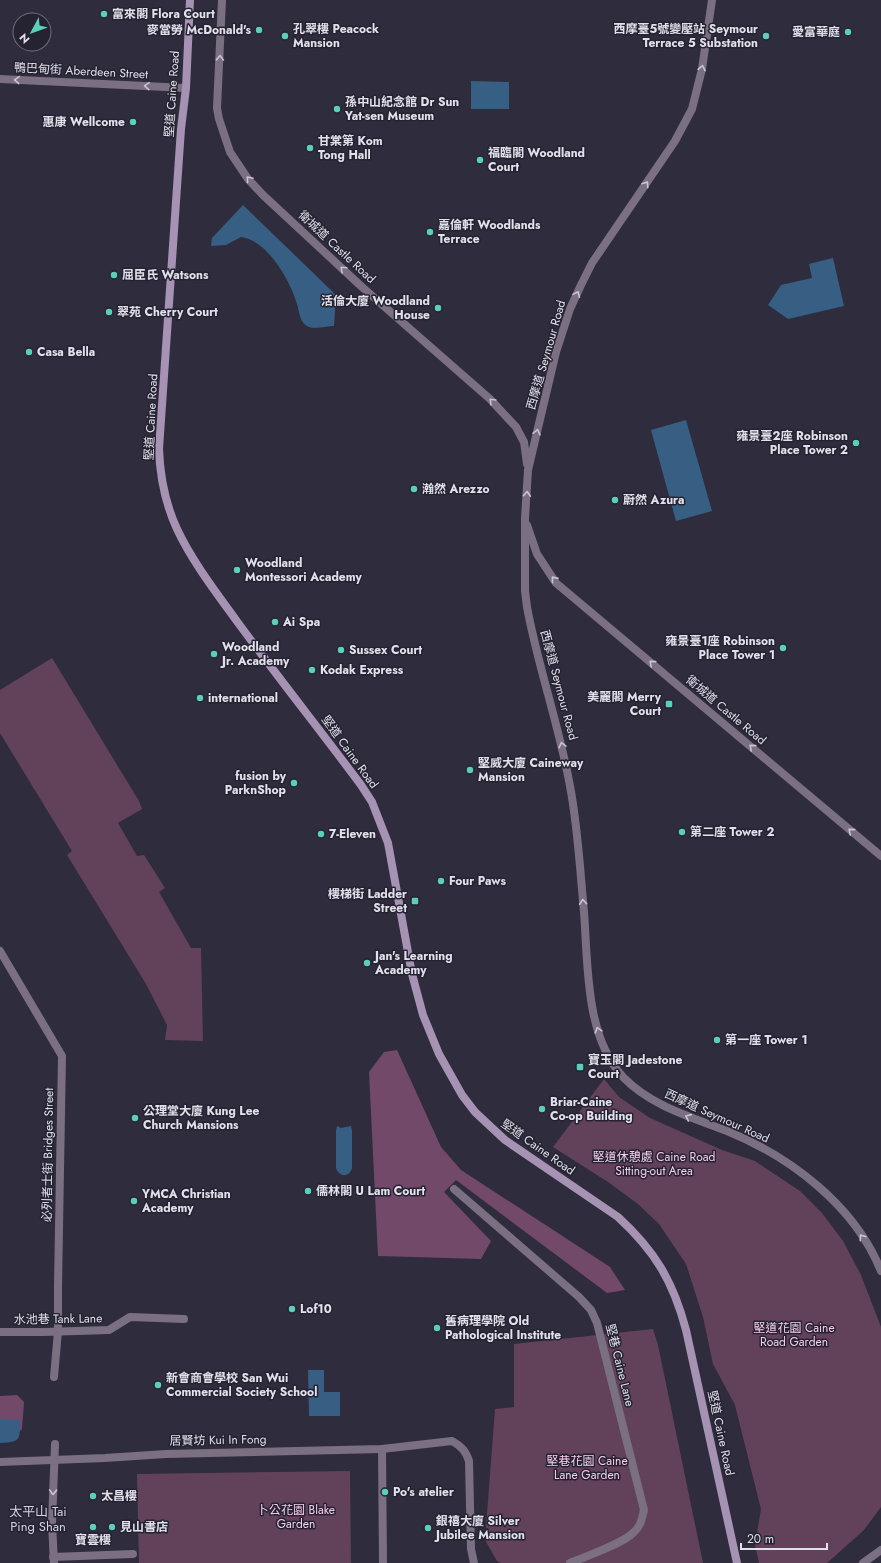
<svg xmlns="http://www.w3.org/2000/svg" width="881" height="1563" font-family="Jost,'Noto Sans TC',sans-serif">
<rect width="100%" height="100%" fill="#2f2c3d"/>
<g fill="#61425a">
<polygon points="52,658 139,801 142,809 118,823 137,856 144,855 165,888 159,892 191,948 201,948 203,1041 165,1040 167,1025 146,984 67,855 72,851 0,733 0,690"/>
<polygon points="604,1079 619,1097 650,1118 722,1150 755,1161 800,1191 822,1213 843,1241 861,1275 881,1327 881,1507 864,1530 827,1563 759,1563 755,1545 761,1509 735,1405 713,1364 703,1317 686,1264 659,1224 638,1204 608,1182 553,1147"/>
<polygon points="653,1329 658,1345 703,1563 500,1563 497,1561 485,1540 495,1409 514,1407 514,1344"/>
<polygon points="350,1471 351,1563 139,1563 137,1474"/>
</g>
<g fill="#73496a">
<polygon points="397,1050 441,1147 461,1170 610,1267 625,1290 607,1293 456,1180 444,1192 491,1241 481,1259 378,1256 369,1072 384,1052"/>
<polygon points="17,1395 24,1402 22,1429 10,1440 0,1440 0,1396"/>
</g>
<g fill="#375f84">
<polygon points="471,81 509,82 509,109 471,109"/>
<path d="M243,205l93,90 -2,31c-7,0 -21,4 -27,0 -8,-4 -8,-18 -11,-25 -7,-22 -29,-61 -55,-64l-15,8 -15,1 1,-8z"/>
<polygon points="833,258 844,306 788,319 768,305 781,285 812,278 809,264"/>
<polygon points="686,420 712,511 676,521 651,430"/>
<path d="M337,1126l4,2 10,-2 1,5v37c-3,10 -13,9 -16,0v-37z"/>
<polygon points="308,1370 324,1370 324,1392 340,1392 340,1416 309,1416"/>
<path d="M0,1419l20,1c0,20 1,22 -20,23z"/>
</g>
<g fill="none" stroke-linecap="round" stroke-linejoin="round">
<g stroke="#7b6f82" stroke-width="8">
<polyline points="0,951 62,1056 58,1286 58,1331 54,1377"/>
<path d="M454,1189l125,108 12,13 6,13 47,187c-2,8 -3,16 -10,22 -11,12 -48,24 -64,31"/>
<polyline points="0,1332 44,1332 109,1330 130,1317 184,1319"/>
<polyline points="382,1449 383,1563"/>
<path d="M0,1462l105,-4 61,-4 216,-5 70,-8c9,5 14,10 17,20l2,88 3,14"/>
<polyline points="53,1557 133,1554"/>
<polyline points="54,1563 52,1523 55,1444"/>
</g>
<g stroke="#7b6f82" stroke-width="8">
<polyline points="222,0 217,108 219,119 230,152 248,179 263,195 362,287 490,399 516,427 524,442 527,464"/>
<path d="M712,0l-10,69 -10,40 -17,32 -83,122 -11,22 -11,24 -14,43 -28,118 -3,48v73l2,16c11,60 32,118 43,179 8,42 10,84 14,126 4,52 1,124 39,165 28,29 68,40 104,54 64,26 128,75 154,140"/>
<polyline points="0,79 186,88"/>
<polyline points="527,525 537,554 556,583 881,856"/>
<polyline points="863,1563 881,1550"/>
</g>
<path stroke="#a692b2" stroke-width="8" d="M190,0l-4,88 -5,41 -22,320c1,28 6,54 18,80 15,32 38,62 59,91 41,56 84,110 125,165l11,17 16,41 24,131 11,41 16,39 23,41 13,17 30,28 113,77c37,34 55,64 68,113l51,233"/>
</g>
<defs><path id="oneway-chevron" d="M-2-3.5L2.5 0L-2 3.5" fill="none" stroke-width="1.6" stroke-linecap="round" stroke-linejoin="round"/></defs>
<g stroke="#c8c4d1">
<use href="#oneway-chevron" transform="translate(220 58) rotate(-88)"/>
<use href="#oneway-chevron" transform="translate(702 68) rotate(-79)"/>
<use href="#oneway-chevron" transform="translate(17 80) rotate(-177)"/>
<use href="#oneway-chevron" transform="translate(147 86) rotate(-177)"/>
<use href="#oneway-chevron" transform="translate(249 179) rotate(-130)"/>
<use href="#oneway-chevron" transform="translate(646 184) rotate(-56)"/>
<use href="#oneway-chevron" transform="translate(343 269) rotate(-137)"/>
<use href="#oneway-chevron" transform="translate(577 294) rotate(-66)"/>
<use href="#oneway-chevron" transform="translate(492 401) rotate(-135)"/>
<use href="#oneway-chevron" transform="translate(537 432) rotate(-77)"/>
<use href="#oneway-chevron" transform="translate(527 494) rotate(-86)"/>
<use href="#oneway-chevron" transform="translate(554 579) rotate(-129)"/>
<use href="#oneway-chevron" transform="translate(652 663) rotate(-140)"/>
<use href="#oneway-chevron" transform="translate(562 745) rotate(-103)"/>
<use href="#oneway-chevron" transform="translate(752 747) rotate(-140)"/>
<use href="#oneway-chevron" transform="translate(851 831) rotate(-140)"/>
<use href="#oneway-chevron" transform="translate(583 902) rotate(-94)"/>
<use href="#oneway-chevron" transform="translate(598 1030) rotate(-107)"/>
<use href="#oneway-chevron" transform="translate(688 1117) rotate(-156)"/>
<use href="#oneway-chevron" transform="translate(862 1237) rotate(-124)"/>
<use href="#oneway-chevron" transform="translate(53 1492) rotate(92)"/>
</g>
<g fill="#5bcebc" stroke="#252332" stroke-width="1.5">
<circle cx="104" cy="14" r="4"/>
<circle cx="259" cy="30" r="4"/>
<circle cx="848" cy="32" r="4"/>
<circle cx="285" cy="36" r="4"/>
<circle cx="766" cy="36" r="4"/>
<circle cx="337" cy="109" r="4"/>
<circle cx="133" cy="122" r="4"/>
<circle cx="310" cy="148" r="4"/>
<circle cx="480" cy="160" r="4"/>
<circle cx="430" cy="232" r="4"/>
<circle cx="114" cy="275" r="4"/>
<circle cx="438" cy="308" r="4"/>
<circle cx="109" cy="312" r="4"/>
<circle cx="29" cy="352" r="4"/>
<circle cx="856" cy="443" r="4"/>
<circle cx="414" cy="489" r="4"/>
<circle cx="615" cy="500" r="4"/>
<circle cx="237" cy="570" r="4"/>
<circle cx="275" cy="622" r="4"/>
<circle cx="783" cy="648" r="4"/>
<circle cx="341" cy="650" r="4"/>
<circle cx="214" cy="654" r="4"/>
<circle cx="312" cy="670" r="4"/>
<circle cx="200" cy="698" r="4"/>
<rect x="665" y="700" width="8" height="8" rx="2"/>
<circle cx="470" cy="770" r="4"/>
<circle cx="294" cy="783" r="4"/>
<circle cx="682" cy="832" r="4"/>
<circle cx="321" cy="834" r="4"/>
<circle cx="441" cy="881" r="4"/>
<rect x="411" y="897" width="8" height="8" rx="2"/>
<circle cx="367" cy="963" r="4"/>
<circle cx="717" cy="1040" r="4"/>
<rect x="576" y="1063" width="8" height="8" rx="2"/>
<circle cx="542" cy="1109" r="4"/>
<circle cx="135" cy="1118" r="4"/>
<circle cx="308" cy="1191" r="4"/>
<circle cx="134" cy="1201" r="4"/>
<circle cx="292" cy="1309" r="4"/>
<circle cx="437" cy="1328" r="4"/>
<circle cx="158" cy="1385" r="4"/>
<circle cx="385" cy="1492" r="4"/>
<circle cx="93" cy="1496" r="4"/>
<circle cx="93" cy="1527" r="4"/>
<circle cx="112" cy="1527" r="4"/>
<circle cx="428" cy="1528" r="4"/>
</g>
<g text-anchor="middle" stroke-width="3" stroke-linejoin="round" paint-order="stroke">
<g font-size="12" font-weight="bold" fill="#e1e0eb" stroke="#252332" text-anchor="start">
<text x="112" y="18">富來閣 Flora Court</text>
<text x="293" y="33">孔翠樓 Peacock<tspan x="293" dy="14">Mansion</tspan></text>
<text x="758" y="33" text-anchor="end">西摩臺5號變壓站 Seymour<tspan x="758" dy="14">Terrace 5 Substation</tspan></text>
<text x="251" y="34" text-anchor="end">麥當勞 McDonald's</text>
<text x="840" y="36" text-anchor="end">愛富華庭</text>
<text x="345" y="106">孫中山紀念館 Dr Sun<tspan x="345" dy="14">Yat-sen Museum</tspan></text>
<text x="125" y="126" text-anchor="end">惠康 Wellcome</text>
<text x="318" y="145">甘棠第 Kom<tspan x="318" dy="14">Tong Hall</tspan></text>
<text x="488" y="157">福臨閣 Woodland<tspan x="488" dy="14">Court</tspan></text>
<text x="438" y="229">嘉倫軒 Woodlands<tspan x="438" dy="14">Terrace</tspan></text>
<text x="122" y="279">屈臣氏 Watsons</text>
<text x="430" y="305" text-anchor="end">活倫大廈 Woodland<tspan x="430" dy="14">House</tspan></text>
<text x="117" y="316">翠苑 Cherry Court</text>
<text x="37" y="356">Casa Bella</text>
<text x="848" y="440" text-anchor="end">雍景臺2座 Robinson<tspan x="848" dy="14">Place Tower 2</tspan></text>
<text x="422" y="493">瀚然 Arezzo</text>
<text x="623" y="504">蔚然 Azura</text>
<text x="245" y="567">Woodland<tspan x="245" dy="14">Montessori Academy</tspan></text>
<text x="283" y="626">Ai Spa</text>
<text x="775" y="645" text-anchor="end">雍景臺1座 Robinson<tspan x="775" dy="14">Place Tower 1</tspan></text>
<text x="222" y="651">Woodland<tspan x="222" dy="14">Jr. Academy</tspan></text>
<text x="349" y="654">Sussex Court</text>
<text x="320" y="674">Kodak Express</text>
<text x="661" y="701" text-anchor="end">美麗閣 Merry<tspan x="661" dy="14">Court</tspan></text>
<text x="208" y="702">international</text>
<text x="478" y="767">堅威大廈 Caineway<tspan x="478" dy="14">Mansion</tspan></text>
<text x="286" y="780" text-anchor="end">fusion by<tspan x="286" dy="14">ParknShop</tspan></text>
<text x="690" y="836">第二座 Tower 2</text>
<text x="329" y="838">7-Eleven</text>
<text x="449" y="885">Four Paws</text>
<text x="407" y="898" text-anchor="end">樓梯街 Ladder<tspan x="407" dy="14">Street</tspan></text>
<text x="375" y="960">Jan's Learning<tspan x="375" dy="14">Academy</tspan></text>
<text x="725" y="1044">第一座 Tower 1</text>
<text x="588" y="1064">寶玉閣 Jadestone<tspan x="588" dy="14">Court</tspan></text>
<text x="550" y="1106">Briar-Caine<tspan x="550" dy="14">Co-op Building</tspan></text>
<text x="143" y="1115">公理堂大廈 Kung Lee<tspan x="143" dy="14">Church Mansions</tspan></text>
<text x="316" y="1195">儒林閣 U Lam Court</text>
<text x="142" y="1198">YMCA Christian<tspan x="142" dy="14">Academy</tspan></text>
<text x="300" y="1313">Lof10</text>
<text x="445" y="1325">舊病理學院 Old<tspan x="445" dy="14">Pathological Institute</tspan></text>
<text x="166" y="1382">新會商會學校 San Wui<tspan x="166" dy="14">Commercial Society School</tspan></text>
<text x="393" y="1496">Po's atelier</text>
<text x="101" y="1500">太昌樓</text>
<text x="436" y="1525">銀禧大廈 Silver<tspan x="436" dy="14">Jubilee Mansion</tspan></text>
<text x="120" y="1531">見山書店</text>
<text x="93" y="1544" text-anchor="middle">寶雲樓</text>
</g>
<g font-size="12" fill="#e1e0eb" stroke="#252332">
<text transform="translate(81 71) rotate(3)" y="4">鴨巴甸街 Aberdeen Street</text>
<text transform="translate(172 94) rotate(-86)" y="4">堅道 Caine Road</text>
<text transform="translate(337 247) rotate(43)" y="4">衛城道 Castle Road</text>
<text transform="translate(546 355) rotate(-74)" y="4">西摩道 Seymour Road</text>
<text transform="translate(151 417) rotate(-87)" y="4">堅道 Caine Road</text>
<text transform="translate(559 685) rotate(75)" y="4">西摩道 Seymour Road</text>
<text transform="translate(726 710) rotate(40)" y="4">衛城道 Castle Road</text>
<text transform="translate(350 752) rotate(54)" y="4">堅道 Caine Road</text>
<text transform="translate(717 1116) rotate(24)" y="4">西摩道 Seymour Road</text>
<text transform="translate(538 1147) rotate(35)" y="4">堅道 Caine Road</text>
<text transform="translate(48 1155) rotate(-89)" y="4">必列者士街 Bridges Street</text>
<text transform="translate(58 1319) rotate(-1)" y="4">水池巷 Tank Lane</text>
<text transform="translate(620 1365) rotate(76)" y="4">堅巷 Caine Lane</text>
<text transform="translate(721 1433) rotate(78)" y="4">堅道 Caine Road</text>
<text transform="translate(218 1440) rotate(-1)" y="4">居賢坊 Kui In Fong</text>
</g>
<g font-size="12" fill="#f8ceee" stroke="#252332">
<text x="654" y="1161">堅道休憩處 Caine Road<tspan x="654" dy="14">Sitting-out Area</tspan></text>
<text x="794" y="1332">堅道花園 Caine<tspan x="794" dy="14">Road Garden</tspan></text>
<text x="587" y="1465">堅巷花園 Caine<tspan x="587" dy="14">Lane Garden</tspan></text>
<text x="296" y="1514">卜公花園 Blake<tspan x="296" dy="14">Garden</tspan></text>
</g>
<g font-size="13" fill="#d4d2e7" stroke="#252332">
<text x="38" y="1516">太平山 Tai<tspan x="38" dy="15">Ping Shan</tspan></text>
</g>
</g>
<g transform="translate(32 32) rotate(229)"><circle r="19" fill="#252332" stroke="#706f7c"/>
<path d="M0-3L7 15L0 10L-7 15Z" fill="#5bcebc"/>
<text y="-6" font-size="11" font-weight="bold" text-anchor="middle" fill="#e1e0eb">N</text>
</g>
<path d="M741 1543v6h86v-6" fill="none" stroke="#e1e0eb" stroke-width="2"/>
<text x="747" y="1543" font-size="12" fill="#e1e0eb" stroke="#252332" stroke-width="3" paint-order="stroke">20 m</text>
</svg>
